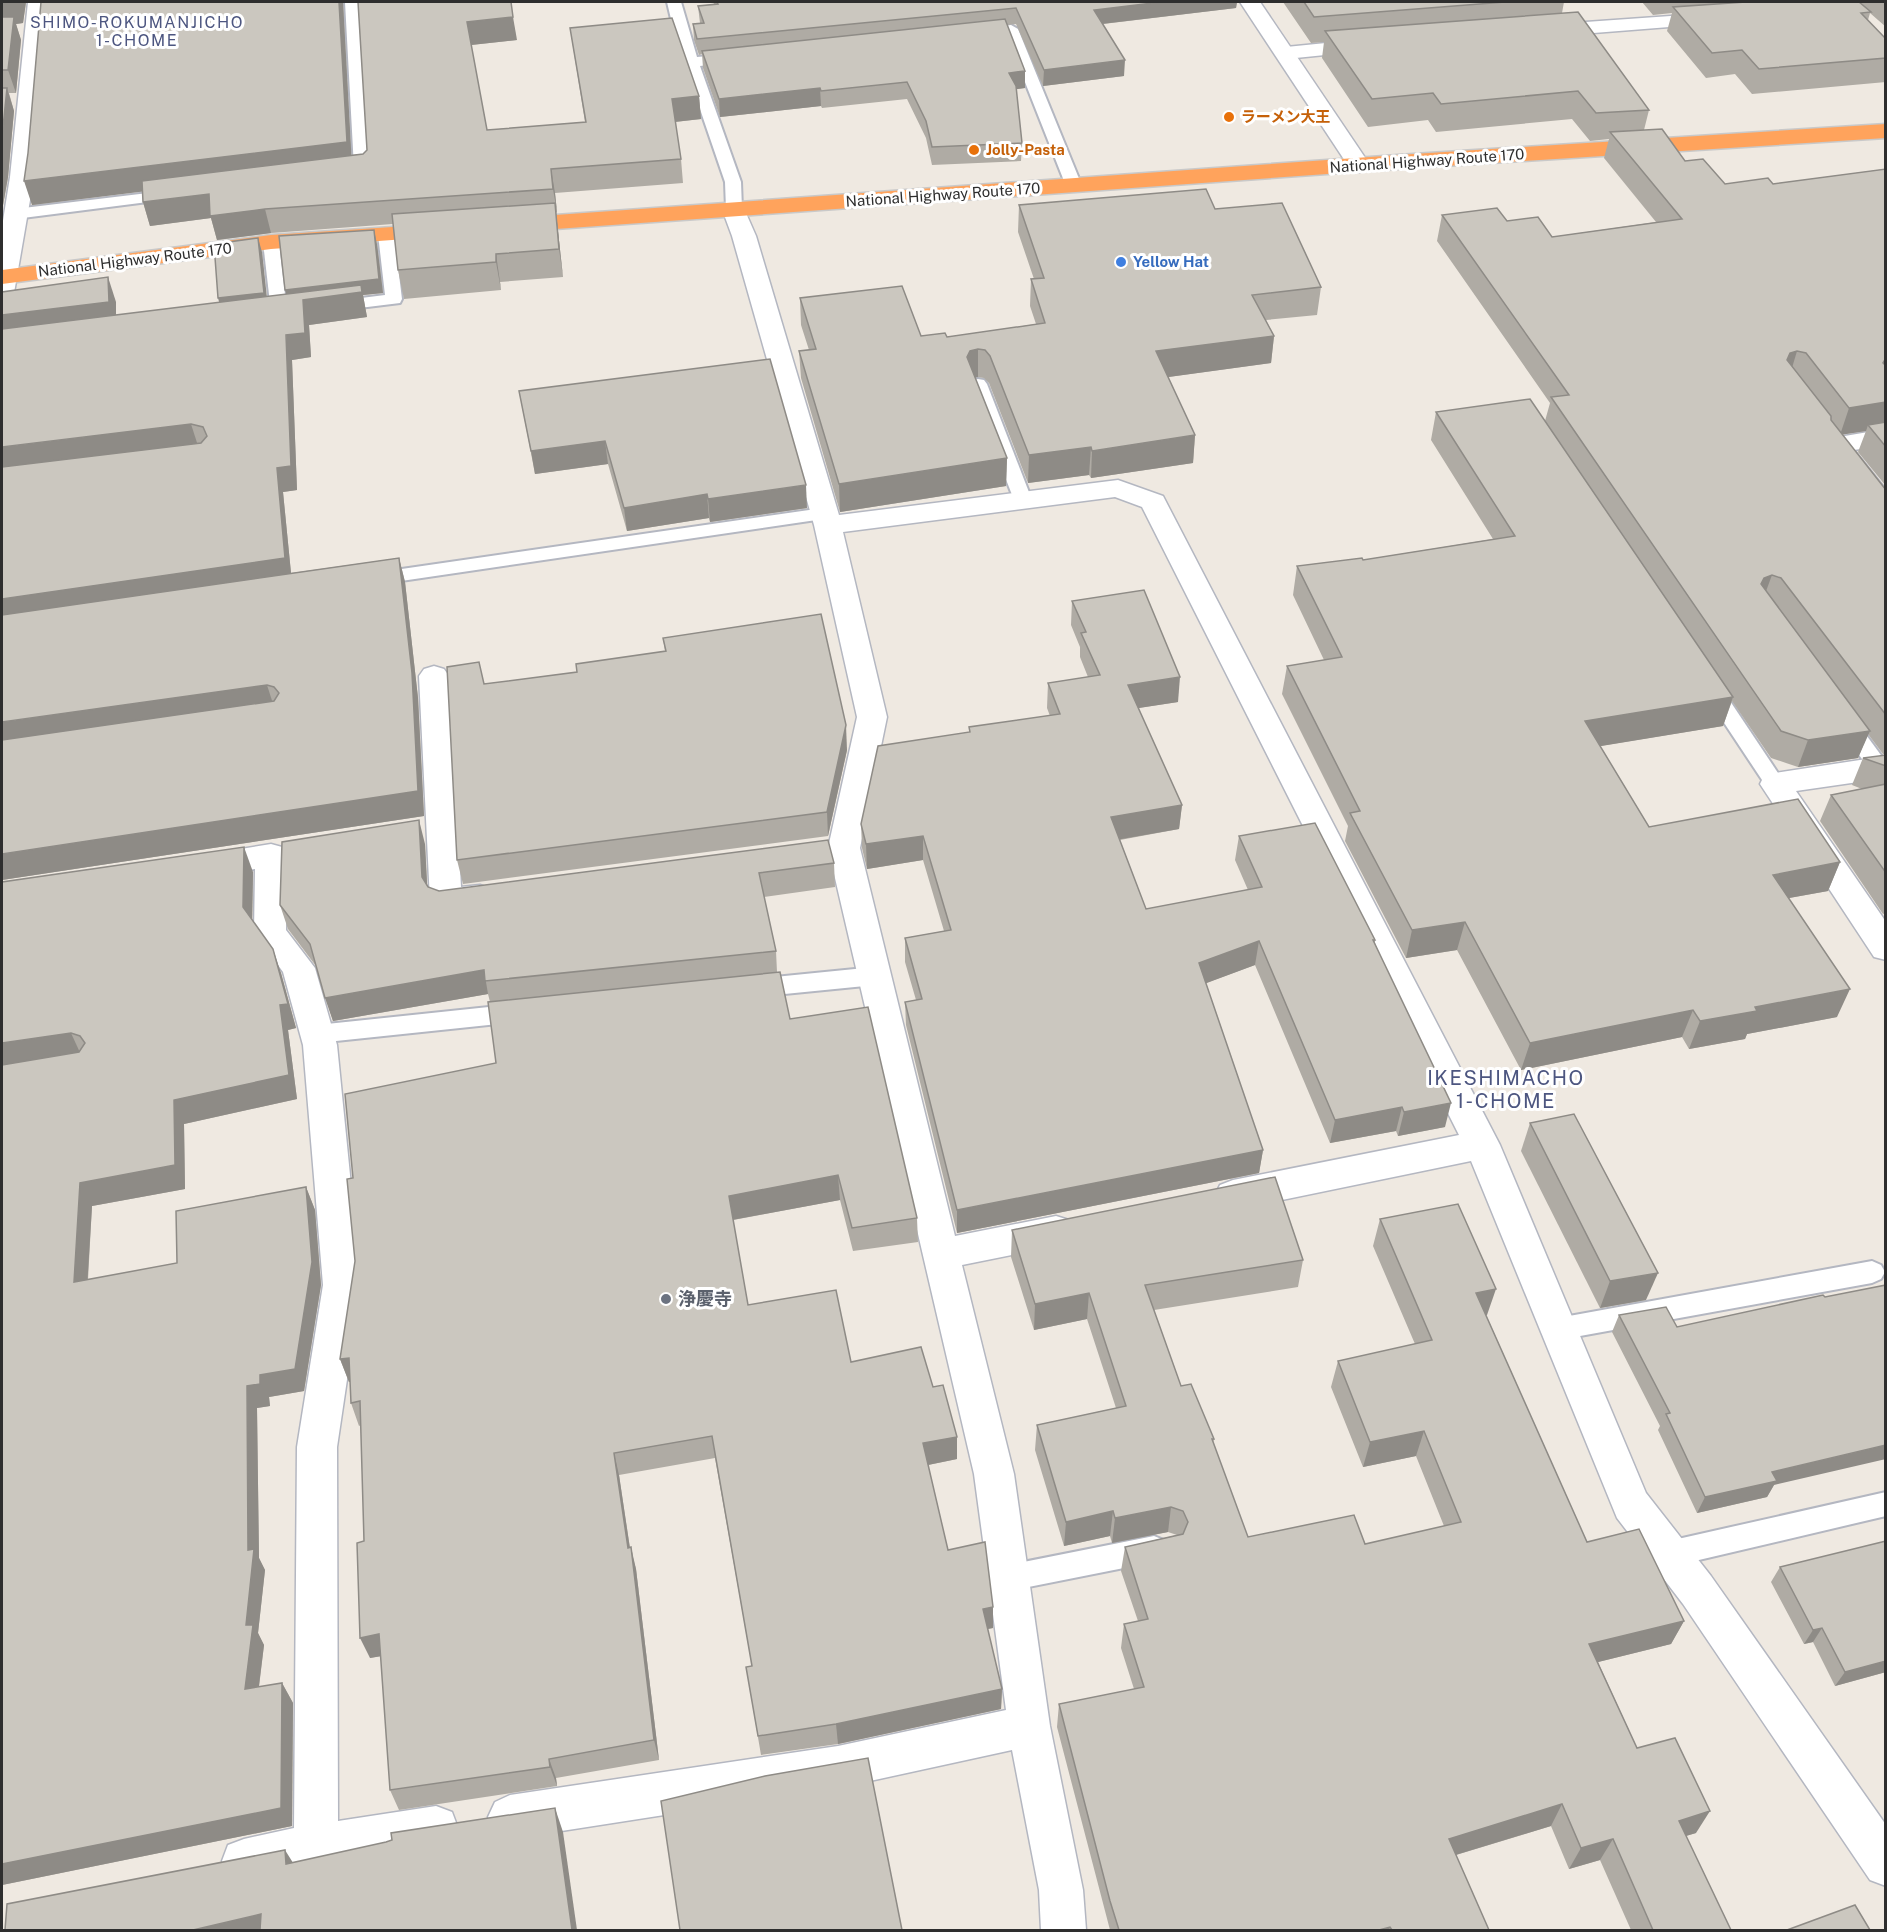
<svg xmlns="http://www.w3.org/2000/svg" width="1887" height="1932" font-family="'Public Sans','Noto Sans JP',sans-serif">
<rect width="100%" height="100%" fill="#efe9e1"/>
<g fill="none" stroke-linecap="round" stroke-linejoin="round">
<g stroke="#b4b7c1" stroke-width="4">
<g id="lane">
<polygon points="345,2 359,2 370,172 368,175 352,178 344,173 346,170 354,168"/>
<polygon points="667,2 681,2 697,57 732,54 739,58 732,62 700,66 741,182 742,209 740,212 728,212 726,209 725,182 675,36"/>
<polygon points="1011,25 1018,29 1082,186 1080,189 1068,189 1066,186 1006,34 980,37 973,33 980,29"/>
<polygon points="173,190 179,192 181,195 179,198 15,219 7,214 15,209"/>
<polygon points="386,229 394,234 402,299 400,303 335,311 329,310 327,306 329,302 385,295 378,234"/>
<polygon points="271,237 279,242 287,312 279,317 271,312 263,242"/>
<polygon points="978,379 984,380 987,384 1032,500 1030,504 1016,504 1014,500 969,384 972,380"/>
<polygon points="823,508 830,510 832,514 830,518 374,585 367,583 364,579 367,575 374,573"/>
<polygon points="1711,681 1718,683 1782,779 1785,784 1782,789 1775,791 1768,789 1701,688 1704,683"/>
<polygon points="1846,715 1853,717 1886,762 1886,773 1879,775 1872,773 1839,727 1836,722 1839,717"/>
<polygon points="875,967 883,970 886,976 883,982 875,985 754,997 746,994 743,988 746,982 754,979"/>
<polygon points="518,1004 526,1007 529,1013 526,1019 518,1022 317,1043 309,1040 305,1034 309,1028 317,1025"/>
<polygon points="1872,1261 1881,1265 1885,1272 1881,1279 1872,1283 1558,1340 1549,1337 1545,1329 1549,1321 1558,1318"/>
<polygon points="1886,1492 1886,1516 1669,1567 1659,1563 1655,1554 1659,1545 1669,1541"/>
<polygon points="1154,1536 1164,1540 1168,1549 1164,1558 1154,1562 1008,1591 998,1587 994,1578 998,1569 1008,1565"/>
</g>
</g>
<g stroke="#b4b7c1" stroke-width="3">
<g id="street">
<polygon points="28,2 48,2 34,177 14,293 11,298 2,300 2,227 10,177"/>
<polygon points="1713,13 1720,15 1724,19 1720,23 1543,37 1536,35 1532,31 1536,27 1543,25"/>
<polygon points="1366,39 1374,40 1377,45 1374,50 1286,59 1278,58 1275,53 1278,48 1286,47"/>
<polygon points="734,202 742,204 756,236 839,515 1118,480 1163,496 1500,1145 1646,1493 1711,1576 1886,1825 1886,1886 1870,1880 1683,1604 1617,1518 1471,1161 1233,1210 1220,1205 1215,1195 1220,1185 1233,1180 1459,1135 1142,507 1115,497 843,532 887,717 860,848 955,1236 1056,1216 1069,1220 1074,1231 1069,1242 1056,1246 962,1265 1014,1474 1050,1726 1083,1890 1086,1930 1041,1930 1039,1890 1012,1750 838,1788 510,1839 495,1832 488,1817 495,1802 510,1795 838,1746 1006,1710 974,1474 828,848 857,717 814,525 732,236 722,209 726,204"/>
<polygon points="1886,429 1886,445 1854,450 1886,490 1886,517 1876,515 1823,445 1827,439"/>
<polygon points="434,666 444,669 449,676 461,887 480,885 491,889 496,897 491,905 446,913 435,909 430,901 419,676 424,669"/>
<polygon points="1886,756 1886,778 1796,791 1886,922 1886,960 1874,957 1760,784 1764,776 1775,773"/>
<polygon points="271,844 282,847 287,855 286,930 315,968 337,1045 361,1285 337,1447 338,1821 436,1806 452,1812 458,1828 452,1844 436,1850 316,1868 244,1883 228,1877 222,1861 228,1845 244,1839 294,1828 297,1447 323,1285 303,1045 283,972 254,932 255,869 203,877 192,873 187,865 192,857"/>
</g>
</g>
<g stroke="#b4b7c1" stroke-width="3">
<polygon id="secondary" points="1240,2 1260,2 1370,165 1367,170 1359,172 1351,170"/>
</g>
<g stroke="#c9c9c9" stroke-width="3">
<g id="highway">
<polygon points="1886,124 1886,138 1398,169 513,232 505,230 501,225 505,220 513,218 1398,155"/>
<polygon points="438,224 446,226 450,231 446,236 271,249 2,284 2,270 271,235"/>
</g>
</g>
<use href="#lane" fill="#fff" fill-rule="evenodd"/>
<use href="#street" fill="#fff" fill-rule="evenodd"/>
<use href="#secondary" fill="#fff" fill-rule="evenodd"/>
<use href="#highway" fill="#ffa35c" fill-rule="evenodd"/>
</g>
<g fill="#afaba4">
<polygon points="2,2 26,2 23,23 16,24 21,40 16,93 9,93 14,111 8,177 2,211"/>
<polygon points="41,2 343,2 351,155 363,154 367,150 358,2 517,40 471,45 487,130 585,122 570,28 699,96 701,119 675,122 681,159 683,183 555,193 557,212 556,213 563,277 500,282 501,290 404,299 398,270 393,224 271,233 217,240 211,218 150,226 143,202 142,191 32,205 28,153"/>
<polygon points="713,2 1237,2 1236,8 1103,24 1124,76 1043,86 1016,24 1007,25 1025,71 1025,88 1016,89 1022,143 1021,161 932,165 926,138 907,99 822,108 821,106 720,117 703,68 702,54 699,55 694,40 693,24 700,23 698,6 714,4"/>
<polygon points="1283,2 1564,2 1562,13 1649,110 1644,130 1685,161 1725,184 1773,184 1886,169 1886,486 1858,452 1866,431 1842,434 1886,490 1886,754 1883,754 1868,734 1858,758 1798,767 1771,758 1732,701 1723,726 1600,746 1649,827 1840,862 1828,891 1789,898 1837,1017 1747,1034 1745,1039 1689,1049 1682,1037 1521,1070 1457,950 1406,958 1345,841 1348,826 1282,694 1287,666 1324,660 1293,595 1297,566 1363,560 1493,539 1431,440 1436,412 1545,421 1550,403 1437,241 1442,215 1507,221 1552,237 1656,222 1604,158 1609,139 1590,141 1572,119 1436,132 1428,120 1368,127 1322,58 1324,42 1311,43"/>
<polygon points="1642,2 1886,2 1886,27 1870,13 1868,20 1886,39 1886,82 1752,94 1735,74 1706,78 1667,31 1672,13 1653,15"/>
<polygon points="1019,205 1215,209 1321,287 1317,315 1266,320 1274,336 1271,363 1168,377 1195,435 1193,463 1091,478 1089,475 1028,483 989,383 984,378 978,377 975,377 1007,458 1006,486 840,512 801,378 799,351 809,350 801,325 800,298 921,336 947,337 1036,324 1030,306 1031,279 1034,279 1018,232"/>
<polygon points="377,244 383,293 363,295 367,317 309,325 311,357 292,360 297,490 283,492 291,573 399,558 405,582 418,698 424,816 2,880 116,302 116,315 219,303 262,252 266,297 286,294"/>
<polygon points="519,391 807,508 710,522 709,518 627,531 608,464 535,474"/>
<polygon points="1072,601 1178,702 1138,708 1182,805 1179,829 1120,840 1146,909 1248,890 1235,860 1239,836 1375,940 1375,943 1445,1127 1398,1136 1396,1131 1330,1143 1255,965 1206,983 1263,1150 1259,1173 957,1233 906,1025 905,1002 916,1000 905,962 905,938 944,931 923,860 867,869 862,848 861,824 969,733 969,727 1050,716 1047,708 1048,683 1088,677 1080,657 1080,647 1071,625"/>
<polygon points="663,638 847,750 828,836 463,884 457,860 484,684 577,672 665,651"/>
<polygon points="1886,755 1886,913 1883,914 1820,821 1831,795 1862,789 1852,785 1863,758"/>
<polygon points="425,844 427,885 428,887 439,891 834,863 835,887 764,897 776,951 777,972 790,1019 917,1218 918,1242 853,1251 840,1200 733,1220 748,1305 851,1362 933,1387 957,1437 957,1459 928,1465 948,1550 993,1607 993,1628 987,1629 1002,1689 1001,1709 838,1744 761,1755 746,1667 752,1666 715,1458 619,1475 630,1548 636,1569 659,1760 556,1778 557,1786 399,1810 390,1790 381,1656 370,1658 364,1541 361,1425 359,1426 351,1403 350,1382 349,1382 340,1359 355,1261 353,1178 496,1063 490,1002 488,994 333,1021 316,966 288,929 280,905"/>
<polygon points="253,872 252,920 281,973 296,1028 288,1030 297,1099 184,1124 185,1189 92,1206 88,1280 177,1263 306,1187 315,1210 321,1285 304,1391 269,1397 270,1406 257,1408 259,1558 265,1570 258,1633 264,1645 259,1687 282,1683 293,1703 292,1826 2,1885 2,882"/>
<polygon points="1530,1123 1646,1300 1600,1308 1521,1151"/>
<polygon points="1380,1219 1487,1315 1486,1315 1587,1542 1684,1621 1671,1644 1598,1662 1637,1748 1696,1833 1686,1836 1731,1930 1631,1930 1600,1860 1569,1869 1551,1826 1456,1855 1489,1930 1110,1930 1057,1727 1059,1704 1134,1689 1121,1648 1124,1624 1138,1621 1121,1571 1125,1547 1177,1535 1168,1532 1112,1543 1110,1536 1064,1546 1035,1450 1037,1425 1116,1408 1087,1319 1034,1330 1011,1257 1012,1230 1303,1260 1298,1287 1154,1310 1181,1386 1214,1439 1213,1443 1248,1537 1365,1544 1444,1526 1416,1456 1363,1467 1331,1387 1338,1361 1415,1344 1373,1246"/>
<polygon points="1825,1297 1774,1485 1767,1497 1697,1513 1658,1430 1660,1426 1612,1332 1619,1315 1677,1327"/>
<polygon points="1780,1567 1886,1672 1835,1686 1813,1642 1804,1644 1771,1582"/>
</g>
<g fill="#8e8b86">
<polygon points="2,2 26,2 23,23 16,24 21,40 16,93 8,70 2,25"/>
<polygon points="339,2 343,2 352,166 32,205 24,181"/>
<polygon points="1161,2 1237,2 1236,8 1093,25 1094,10"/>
<polygon points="513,17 517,40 471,45 467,22"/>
<polygon points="1125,60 1124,76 1043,86 1044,70"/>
<polygon points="1025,71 1025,88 1009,90 1009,73"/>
<polygon points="7,88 14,111 8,177 2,211 2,137"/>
<polygon points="820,88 821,106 720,117 719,99"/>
<polygon points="699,96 701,119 674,122 672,99"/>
<polygon points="551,169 555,193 557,212 553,189"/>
<polygon points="209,194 265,209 271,233 217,240 211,218 150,226 143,202"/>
<polygon points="555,203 558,231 563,277 559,249"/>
<polygon points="374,230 377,244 383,293 363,295 367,317 309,325 311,357 292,360 297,490 283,492 292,583 2,625 2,599 277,468 289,304 285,290"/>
<polygon points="258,238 262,252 268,307 222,313 218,298"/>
<polygon points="496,254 500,282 501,290 496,262"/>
<polygon points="108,277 116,302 116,326 2,343 2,315"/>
<polygon points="1274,336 1271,363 1154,379 1156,351"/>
<polygon points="978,349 978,377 970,379 967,357 970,351"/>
<polygon points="1797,351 1789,378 1787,360 1790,353"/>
<polygon points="1886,402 1886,428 1868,425 1866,431 1840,435 1849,408"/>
<polygon points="191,424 199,449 2,475 2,447"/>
<polygon points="1195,435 1193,463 1091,478 1092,451"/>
<polygon points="605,441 608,464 535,474 531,451"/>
<polygon points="1091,447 1089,475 1028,483 1029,455"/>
<polygon points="1007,458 1006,486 840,512 839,484"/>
<polygon points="806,485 807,508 710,522 708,499"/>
<polygon points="707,494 709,518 627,531 624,508"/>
<polygon points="399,558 405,582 418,698 424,816 2,880 2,854 418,791"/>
<polygon points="1772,575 1762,602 1761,584 1764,578"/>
<polygon points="1180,677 1178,702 1126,710 1128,685"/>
<polygon points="267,685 275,710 2,749 2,722"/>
<polygon points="1733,697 1723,726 1577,750 1585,721"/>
<polygon points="846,725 847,750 828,836 827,812"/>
<polygon points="1870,731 1858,758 1798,767 1808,740"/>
<polygon points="1182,805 1179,829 1110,841 1111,817"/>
<polygon points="419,820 425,844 428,901 422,877"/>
<polygon points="923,836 923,860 867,869 866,844"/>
<polygon points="244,847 253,872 252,932 243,907"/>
<polygon points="1840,862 1828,891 1762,903 1773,875"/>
<polygon points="1465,922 1457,950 1406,958 1412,930"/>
<polygon points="1259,941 1255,965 1196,987 1199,963"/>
<polygon points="273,949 281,973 296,1028 288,1030 297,1099 184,1124 185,1189 92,1206 86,1305 74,1282 80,1183 174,1100"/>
<polygon points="484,970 488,994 333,1021 325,998"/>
<polygon points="1850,989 1837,1017 1747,1034 1745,1039 1689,1049 1700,1021 1755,1007"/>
<polygon points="1693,1010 1682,1037 1521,1070 1530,1043"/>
<polygon points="71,1033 82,1057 2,1069 2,1043"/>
<polygon points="1451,1103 1445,1127 1398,1136 1404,1112"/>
<polygon points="1402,1107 1396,1131 1330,1143 1335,1120"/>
<polygon points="1263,1150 1259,1173 957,1233 957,1210"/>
<polygon points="838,1175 840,1200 732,1220 729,1196"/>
<polygon points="306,1187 315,1210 321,1285 304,1391 269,1397 270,1406 257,1408 259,1558 265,1570 258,1633 264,1645 256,1709 245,1689 246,1625 248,1550 247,1386"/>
<polygon points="1658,1273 1646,1300 1600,1308 1610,1281"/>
<polygon points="1496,1289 1487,1315 1468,1319 1476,1293"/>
<polygon points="1089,1293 1087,1319 1034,1330 1035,1304"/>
<polygon points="349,1358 358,1381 349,1382 340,1359"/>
<polygon points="1424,1431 1416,1456 1363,1467 1370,1442"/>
<polygon points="957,1437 957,1459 923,1466 923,1443"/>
<polygon points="1886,1445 1886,1459 1774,1485 1767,1497 1697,1513 1705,1497 1772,1472"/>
<polygon points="614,1453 619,1475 633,1569 628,1548"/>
<polygon points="1171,1507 1168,1532 1112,1543 1115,1518"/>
<polygon points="1113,1511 1110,1536 1064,1546 1066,1522"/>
<polygon points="631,1547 636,1569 659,1760 654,1740"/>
<polygon points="993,1607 993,1628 982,1630 983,1609"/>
<polygon points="1684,1621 1671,1644 1578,1667 1589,1644"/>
<polygon points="1822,1628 1813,1642 1804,1644 1813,1630"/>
<polygon points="379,1634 388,1655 370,1658 360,1638"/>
<polygon points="1886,1661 1886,1672 1835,1686 1845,1672"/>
<polygon points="282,1683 293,1703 292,1826 2,1885 2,1864"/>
<polygon points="1002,1689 1001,1709 838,1744 836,1724"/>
<polygon points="549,1759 556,1778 557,1786 550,1767"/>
<polygon points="1562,1804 1551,1826 1439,1860 1449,1839"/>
<polygon points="555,1808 563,1832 577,1930 572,1930"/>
<polygon points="1710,1811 1696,1833 1665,1842 1679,1821"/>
<polygon points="1613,1839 1600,1860 1569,1869 1581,1848"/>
<polygon points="285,1850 300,1874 286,1864"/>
<polygon points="261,1914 271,1930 193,1930"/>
<polygon points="1390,1927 1389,1930 1379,1930"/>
</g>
<g fill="#cbc7bf" stroke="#8e8b86" stroke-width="1.5">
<polygon points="41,2 339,2 347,142 24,181 28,153"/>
<polygon points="358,2 511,2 513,17 467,22 487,130 586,122 570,28 672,18 699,96 672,99 681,159 551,169 553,189 265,209 210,216 209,194 143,202 142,181 363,154 367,150"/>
<polygon points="717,2 1161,2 1094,10 1125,60 1044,70 1016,8 697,39 693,24 704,23 698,6 718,4"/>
<polygon points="1304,2 1505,2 1314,17"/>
<polygon points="1746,2 1859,2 1871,12 1861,13 1886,39 1886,58 1759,69 1742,50 1712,53 1673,7"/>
<polygon points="1578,12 1649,110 1596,113 1578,91 1441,104 1433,93 1372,99 1325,31"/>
<polygon points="2,17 14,17 8,70 2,70"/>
<polygon points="1005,19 1025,71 1009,73 1016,86 1022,143 932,147 926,121 907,82 821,91 820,88 719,99 702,51"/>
<polygon points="2,88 7,88 2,137"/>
<polygon points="1662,129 1685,161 1703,159 1725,184 1768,178 1773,184 1886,169 1886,358 1883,363 1886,366 1886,402 1849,408 1806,353 1797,351 1790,353 1787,360 1831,416 1831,420 1886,490 1886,715 1781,578 1772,575 1764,578 1761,584 1870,731 1808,740 1781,731 1551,397 1569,395 1442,215 1497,208 1507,221 1538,217 1552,237 1682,219 1610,132"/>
<polygon points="1206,189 1215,209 1282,203 1321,287 1252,295 1274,336 1156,351 1195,435 1092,451 1091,447 1029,455 990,356 985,350 978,349 970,351 967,357 1007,458 839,484 799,351 816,349 800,298 902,286 921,336 945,333 947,337 1045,323 1031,279 1044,278 1019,205"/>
<polygon points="555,203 559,249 496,254 496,262 398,270 392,214"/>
<polygon points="374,230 379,279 285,290 279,236"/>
<polygon points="258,238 264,293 218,298 214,244"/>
<polygon points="108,277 109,302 2,315 2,292"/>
<polygon points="361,285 362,292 303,300 305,333 286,335 291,466 277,468 285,558 2,599 2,467 201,443 207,436 203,427 191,424 2,447 2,329"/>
<polygon points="770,359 806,485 708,499 707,494 624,508 605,441 531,451 519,391"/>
<polygon points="1530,399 1733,697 1585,721 1649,827 1798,799 1840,862 1773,875 1850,989 1755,1007 1757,1011 1700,1021 1693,1010 1530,1043 1465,922 1412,930 1350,813 1360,811 1287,666 1342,657 1297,566 1362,558 1363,560 1515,536 1436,412"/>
<polygon points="1886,422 1886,447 1868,425"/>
<polygon points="399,558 412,673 418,791 2,854 2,740 274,701 279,693 274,687 267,685 2,722 2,615"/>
<polygon points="1144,590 1180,677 1128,685 1182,805 1111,817 1146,909 1262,887 1239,836 1315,823 1375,940 1373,940 1451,1103 1404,1112 1402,1107 1335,1120 1259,941 1199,963 1263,1150 957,1210 905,1002 922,999 905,938 951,930 923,836 866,844 861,824 878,746 970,732 969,727 1060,714 1048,683 1100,675 1081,633 1086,632 1072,601"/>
<polygon points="821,614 846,725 827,812 457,860 447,667 479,662 484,684 577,672 576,664 666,651 663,638"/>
<polygon points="1886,755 1886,766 1863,758"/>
<polygon points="1886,784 1886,873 1831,795"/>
<polygon points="419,820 422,877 428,887 439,891 828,840 834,863 759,873 776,951 485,981 484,970 325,998 310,944 280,905 282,842"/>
<polygon points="244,847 243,907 273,949 288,1004 280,1005 289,1075 174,1100 175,1165 80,1183 74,1282 177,1263 176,1211 306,1187 312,1262 295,1369 260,1375 260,1384 247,1386 248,1550 254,1549 246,1625 253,1625 245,1689 282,1683 281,1808 2,1864 2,1065 79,1052 85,1043 80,1036 71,1033 2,1043 2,882"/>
<polygon points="780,972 790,1019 868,1007 917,1218 852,1228 838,1175 729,1196 748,1305 836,1290 851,1362 921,1347 933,1387 943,1385 957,1437 923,1443 948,1550 985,1542 993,1607 983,1609 1002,1689 836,1724 758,1736 746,1667 752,1666 712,1436 614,1453 628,1548 631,1547 654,1740 549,1759 550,1767 390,1790 379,1634 360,1638 357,1543 364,1541 360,1401 351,1403 349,1358 340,1359 355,1261 347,1179 353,1178 345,1094 496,1063 488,1002"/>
<polygon points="1574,1114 1658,1273 1610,1281 1530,1123"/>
<polygon points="1275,1177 1303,1260 1145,1285 1181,1386 1191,1384 1214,1439 1212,1439 1248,1537 1354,1515 1365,1544 1461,1522 1424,1431 1370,1442 1338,1361 1432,1340 1380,1219 1458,1204 1496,1289 1476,1293 1587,1542 1639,1529 1684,1621 1589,1644 1637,1748 1675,1738 1710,1811 1679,1821 1731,1930 1653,1930 1613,1839 1581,1848 1562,1804 1449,1839 1489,1930 1392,1930 1390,1927 1379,1930 1119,1930 1110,1901 1059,1704 1144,1687 1124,1624 1148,1619 1125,1547 1183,1534 1188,1522 1183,1511 1171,1507 1115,1518 1113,1511 1066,1522 1037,1425 1126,1406 1089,1293 1035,1304 1012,1230"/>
<polygon points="1886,1285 1886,1445 1772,1472 1777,1481 1705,1497 1666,1414 1670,1413 1619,1315 1666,1307 1677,1327 1823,1295 1825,1297"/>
<polygon points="1886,1541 1886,1661 1845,1672 1822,1628 1813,1630 1780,1567"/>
<polygon points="868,1758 902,1930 680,1930 661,1801 765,1776"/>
<polygon points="555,1808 572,1930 260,1930 261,1914 193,1930 5,1930 7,1904 285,1850 286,1864 386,1842 392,1840 391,1833"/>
<polygon points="1855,1905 1870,1930 1787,1930"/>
</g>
<g fill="#e8710a" stroke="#fff" stroke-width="2">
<circle cx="1229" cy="117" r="6"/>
<circle cx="974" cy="150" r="6"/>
</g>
<circle fill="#3f7fe0" stroke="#fff" stroke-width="2" cx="1121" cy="262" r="6"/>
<circle fill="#6b7280" stroke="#fff" stroke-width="2" cx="666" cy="1299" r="6"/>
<g text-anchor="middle" stroke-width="6" stroke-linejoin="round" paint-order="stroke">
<g font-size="15" font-weight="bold" fill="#c56008" stroke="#fff" text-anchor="start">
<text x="1241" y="122">ラーメン大王</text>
<text x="986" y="155">Jolly-Pasta</text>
</g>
<g font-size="15" fill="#2e2e2e" stroke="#fff">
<text transform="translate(1427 161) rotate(-4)" y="5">National Highway Route 170</text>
<text transform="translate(943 195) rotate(-4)" y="5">National Highway Route 170</text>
<text transform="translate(135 260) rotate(-7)" y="5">National Highway Route 170</text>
</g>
<g font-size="15" font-weight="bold" fill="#366cbe" stroke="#fff" text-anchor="start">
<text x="1133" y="267">Yellow Hat</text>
</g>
<g font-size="16" letter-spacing="1.5" fill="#4d5680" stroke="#fff">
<text x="137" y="28">SHIMO-ROKUMANJICHO<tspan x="137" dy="18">1-CHOME</tspan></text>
</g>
<g font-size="18" font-weight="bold" fill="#5b616d" stroke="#fff" text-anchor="start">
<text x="678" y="1305">浄慶寺</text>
</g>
<g font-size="20" letter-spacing="1.5" fill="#4d5680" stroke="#fff">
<text x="1506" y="1085">IKESHIMACHO<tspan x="1506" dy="23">1-CHOME</tspan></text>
</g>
</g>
<rect width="1887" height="1932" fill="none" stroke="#2e2e2e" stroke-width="6"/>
</svg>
